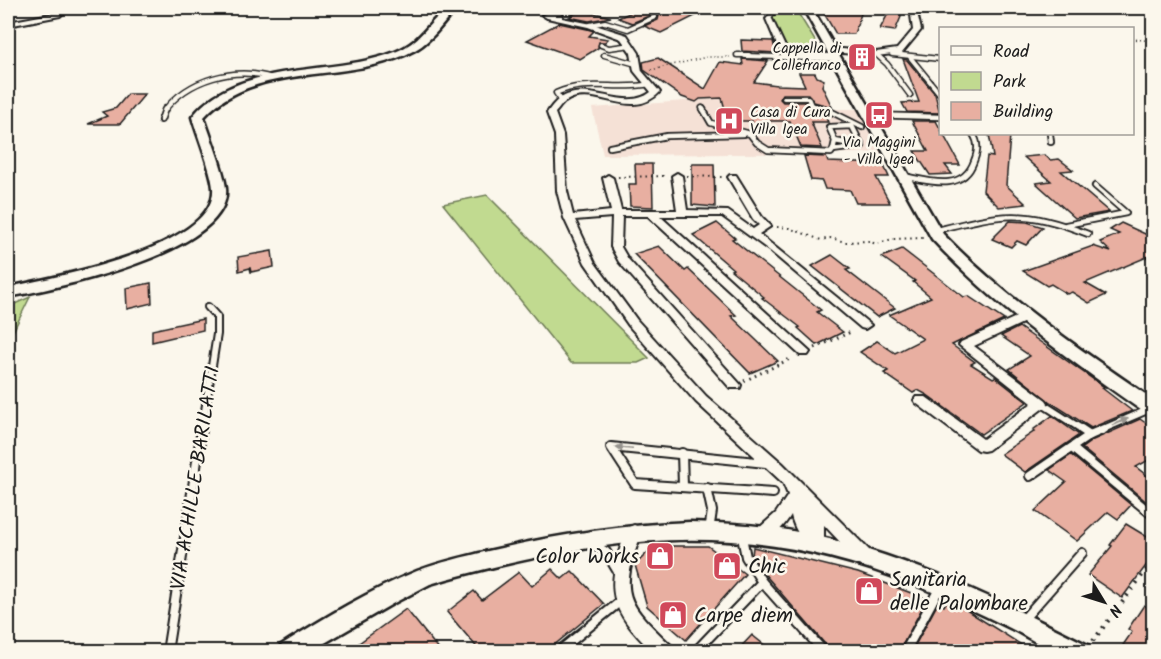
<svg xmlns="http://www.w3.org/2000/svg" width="1161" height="659" font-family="Kalam,sans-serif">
<rect width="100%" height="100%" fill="#fbf7ec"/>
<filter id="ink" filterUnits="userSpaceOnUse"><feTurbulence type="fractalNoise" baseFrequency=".0167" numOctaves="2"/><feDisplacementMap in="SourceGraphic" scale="12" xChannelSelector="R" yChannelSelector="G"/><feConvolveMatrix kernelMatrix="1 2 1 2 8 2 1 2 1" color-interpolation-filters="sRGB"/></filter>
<g filter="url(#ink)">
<polygon fill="#f5e1d6" points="751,96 821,96 828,109 857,109 882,153 603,155 592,108"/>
<g fill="#c1da90" stroke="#6e7b56" stroke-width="1.5">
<polygon points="779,8 795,8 823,54 789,53 772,17"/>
<polygon points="487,195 649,358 638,363 571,363 443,204"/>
<polygon points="30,297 8,342 8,307"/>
</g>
<g fill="#e8afa1" stroke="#1c1c1c" stroke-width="1.5">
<polygon points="641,8 666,8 695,16 661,33 644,26 658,20 659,16 656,13 632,23 618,18"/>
<polygon points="821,8 863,8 854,34 836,34"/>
<polygon points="891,8 900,8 901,17 895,31 880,29"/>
<polygon points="580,10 611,17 589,21 569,17"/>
<polygon points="559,23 587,29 594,31 589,36 608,39 605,42 599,42 598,48 580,59 527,40"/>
<polygon points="741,40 773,41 776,53 742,51"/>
<polygon points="658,58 705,89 720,62 743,65 742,59 768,61 754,82 777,85 805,86 799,73 815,73 817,77 824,80 822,86 832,107 814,102 808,94 783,94 780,99 783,102 805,102 809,108 824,114 828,122 811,122 822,148 801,147 790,121 764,121 766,128 754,128 752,121 728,121 722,98 700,99 696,102 682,97 644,70 643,62"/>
<polygon points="903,59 907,60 935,94 940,113 907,112 902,103 919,102"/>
<polygon points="128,94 145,94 120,124 88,124 107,116 102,112 116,108"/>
<polygon points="912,121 936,121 960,165 945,165 952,174 930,175 914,151 928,151"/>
<polygon points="989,134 1010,135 1006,185 1026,204 999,207 983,191 987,156 993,157"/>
<polygon points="1045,155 1050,160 1059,159 1073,170 1061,171 1109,212 1075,218 1036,183 1051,181 1024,157"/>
<polygon points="804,156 826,157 828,162 883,164 889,177 876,177 890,203 856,203 850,190 825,189 822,181 811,180"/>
<polygon points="635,164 652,164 653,207 630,206 629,184 636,184"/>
<polygon points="692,164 714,164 715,207 692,205"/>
<polygon points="1010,221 1027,222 1043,227 1026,245 1017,241 1011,247 992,239"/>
<polygon points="717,223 735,238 732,239 821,310 817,312 843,332 817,345 798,328 800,327 762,298 764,297 731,270 733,269 693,235"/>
<polygon points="1121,223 1154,238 1154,254 1085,283 1106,295 1089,303 1072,292 1067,294 1051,284 1047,286 1023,271 1093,246 1111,252 1100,242 1119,234 1110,230"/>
<polygon points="659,246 685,271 688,269 736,315 731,316 778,361 750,373 634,254"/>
<polygon points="902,249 964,297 968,296 1004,320 952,345 975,362 971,364 993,378 995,377 1027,402 981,434 927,395 918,390 913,393 884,373 888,371 860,352 877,341 895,353 923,339 889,315 931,297 913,282 915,281 882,257"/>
<polygon points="272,251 274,267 251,272 250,268 239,271 238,257"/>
<polygon points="832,255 850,269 846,270 895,308 877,317 812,266"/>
<polygon points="151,283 152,303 127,309 126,288"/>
<polygon points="203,319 203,330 152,342 152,330"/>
<polygon points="1019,327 1104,387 1102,388 1132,411 1091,428 1050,402 1009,369 1030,356 1001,336"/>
<polygon points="1052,416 1079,435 1025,472 1001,454 1035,431 1033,430"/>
<polygon points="1140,419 1154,429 1154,457 1136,467 1154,481 1154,508 1082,448 1093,440"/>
<polygon points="1071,455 1131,505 1118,519 1108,512 1077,541 1035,511 1066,482 1049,470"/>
<polygon points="1126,524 1154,541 1154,555 1122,598 1088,575 1112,546 1110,545"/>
<polygon points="654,546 708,546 745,574 686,640 647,606 635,565"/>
<polygon points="753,547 858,573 927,599 899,651 831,651 761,570 752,556"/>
<polygon points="552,569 562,579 572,571 604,604 547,651 480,651 447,612 474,591 482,600 519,572 532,586"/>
<polygon points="947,601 963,608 1031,651 912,651 938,603 944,606"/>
<polygon points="1144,605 1154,611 1154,651 1119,651 1132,632 1128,629"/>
<polygon points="406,609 440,651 348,651"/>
<polygon points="752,635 772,651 737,651"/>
</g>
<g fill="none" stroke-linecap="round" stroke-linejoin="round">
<g stroke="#1c1c1c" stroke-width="7">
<g id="service-far3">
<polyline points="769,19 775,8"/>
<polyline points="590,25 605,22 628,29 655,17"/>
<polyline points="601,45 609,48 631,45"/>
<polyline points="876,54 887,64 910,95"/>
<polyline points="892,54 940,59"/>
<polyline points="604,55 636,64"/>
<polyline points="737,55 749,55"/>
<polyline points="745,56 837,59"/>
<polyline points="910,57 940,94"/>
<polyline points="784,98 808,98 811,105 829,111"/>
<path d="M561,100l-5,-7c30,-14 62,-2 94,-9"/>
<polyline points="702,108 704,111"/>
<path d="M164,111c24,-32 71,-45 108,-33"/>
</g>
</g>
<g stroke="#1c1c1c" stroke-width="8">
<g id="service-far2">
<polyline points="703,109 711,123 750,134 757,143 768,150 831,153 833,150"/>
<polyline points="826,109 862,127"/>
<polyline points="869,115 940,117"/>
<polyline points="161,120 165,109"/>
<polygon points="852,126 862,146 833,150 835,141 829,127"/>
<polyline points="1050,134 1051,142"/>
<polyline points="835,141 856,145"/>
<polyline points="610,147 667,136 744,134"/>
<path d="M903,176c26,5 60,17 71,-15 4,-10 5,-18 -1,-27"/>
<polyline points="1066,225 1126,213 1095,186"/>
<path d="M933,231c68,-17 88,-23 155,3"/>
</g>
</g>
<g stroke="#1c1c1c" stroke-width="10">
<g id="service-far1">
<polyline points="1041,403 1083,430"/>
<polyline points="202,430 217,334 217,317 208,307"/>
<polyline points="1101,430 1150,409"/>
</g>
</g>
<g stroke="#1c1c1c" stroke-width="12">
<g id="service">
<polyline points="1090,435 1104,429"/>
<polyline points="1072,448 1154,516"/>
<polyline points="682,453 683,486"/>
<polyline points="766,463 611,447 635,484 773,493"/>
<polyline points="1030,476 1090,435 1081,429"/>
<polyline points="707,488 712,511 709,531"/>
<polyline points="742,537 746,557 762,582 824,652"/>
<polyline points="591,543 606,552 618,572"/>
<polyline points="1022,621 1082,553"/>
<polyline points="167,652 202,429"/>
<polyline points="558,652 622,600"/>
<polyline points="695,652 762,582"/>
<polyline points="905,652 940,587"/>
</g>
</g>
<g stroke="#1c1c1c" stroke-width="4">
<g id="minor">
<polygon points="62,8 68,8 60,16 8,26 8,22 56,13"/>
<polygon points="910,8 916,8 921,30 902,53 876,56 831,52 827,50 831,48 876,52 897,49 913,30"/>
<path d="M557,11l5,4v3l30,6 35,11 12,18 3,18 18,21c-29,31 -67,-10 -95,10 -4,3 -7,8 -10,11l8,22 4,56 6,24 38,-4 -8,-33 5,-3 5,3 8,32h56l-5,-34 5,-3 5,3 5,34 41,1 25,18 6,-4 -6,-6 -25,-42 2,-2h6l26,42 9,9 -12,8 112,91 -6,4 -4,-1 -91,-77 -48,-35h-62l150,136 -2,3h-8l-152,-139h-26l-1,31 7,12 113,126 -1,3h-10l-111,-126 -8,-15 1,-30 -37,3 20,43 42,57 69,76 76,67 89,89 2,5 -2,5 -6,2 -6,-2 -35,-37v19l-3,5c-14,5 -28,-22 -30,-34 -6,10 -20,28 -33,24l-3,-5 3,-5 18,-16 12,-18 -5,-12 -87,-81 -67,-76 -44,-63 -21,-45 -7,-27 -2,-56 -8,-22c3,-5 8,-11 12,-14 29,-20 66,14 92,-7l-17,-21 -3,-18 -10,-14 -33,-12 -41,-9 -5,-3z"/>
<polygon points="769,17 772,19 788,53 835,54 839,56 835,58 782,57 766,19"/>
<polygon points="1025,313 1029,314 1031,317 1029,320 974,346 1046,400 1048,403 1046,406 988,450 983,451 978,450 916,403 914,400 916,397 926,397 983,439 1032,403 959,345 961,342"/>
<path d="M634,525l5,2 3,5c-24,63 -16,70 30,114l2,6h-21c-44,-43 -49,-62 -27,-120l3,-5z"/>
</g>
</g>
<g stroke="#1c1c1c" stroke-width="5">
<path id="tertiary" d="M690,522c43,1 85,4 127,14 95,22 184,65 271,109l3,7c-11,0 -22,1 -32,0 -14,-3 -36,-18 -49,-24 -33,-16 -66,-32 -100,-45 -165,-65 -295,-49 -463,-4l-17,5 -36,19 -85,49h-31l3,-7c43,-27 89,-55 136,-74 23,-9 47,-14 71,-20 67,-16 133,-26 202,-29z"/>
</g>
<g stroke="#1c1c1c" stroke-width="5">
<g id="secondary">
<path d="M447,8h10c-13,14 -25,33 -42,42 -65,36 -158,9 -211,67 6,19 20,53 22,71 7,64 -172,101 -218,109v-10c43,-9 209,-39 205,-99 -1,-17 -16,-53 -21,-71 45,-58 140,-40 203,-65 26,-10 32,-28 52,-44z"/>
<path d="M803,8h9l131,226c63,65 136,115 211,166v17l-6,-2c-77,-54 -152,-107 -216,-176z"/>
</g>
</g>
<g stroke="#1c1c1c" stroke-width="1.5" stroke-dasharray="1 3" stroke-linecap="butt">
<polyline points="1132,39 1154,41"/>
<polyline points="651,70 707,57 730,57"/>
</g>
<g stroke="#1c1c1c" stroke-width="2" stroke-dasharray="1.5 4" stroke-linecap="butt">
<polyline points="687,176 722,177"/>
<polyline points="618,177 665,176"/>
<polyline points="777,227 789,228 821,240 831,238 845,242 868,241 876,244 892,239 925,238"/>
</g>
<g stroke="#1c1c1c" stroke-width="3" stroke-dasharray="1.5 4.5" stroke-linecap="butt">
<polyline points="815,348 853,331"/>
<polyline points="744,381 792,358"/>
</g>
<polyline stroke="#1c1c1c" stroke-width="4" stroke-dasharray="2 6" stroke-linecap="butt" points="1093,641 1154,560"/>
<use href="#service-far3" stroke="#fbf7ec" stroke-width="4"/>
<use href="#service-far2" stroke="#fbf7ec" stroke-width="4.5"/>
<use href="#service-far1" stroke="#fbf7ec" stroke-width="6"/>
<use href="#service" stroke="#fbf7ec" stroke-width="8"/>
<use href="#minor" fill="#fbf7ec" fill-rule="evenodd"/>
<use href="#tertiary" fill="#fbf7ec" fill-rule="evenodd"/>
<use href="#secondary" fill="#fbf7ec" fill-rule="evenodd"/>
</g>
<defs><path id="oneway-solid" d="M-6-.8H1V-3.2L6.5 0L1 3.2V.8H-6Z" transform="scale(1.5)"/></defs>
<g fill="#97948e">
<use href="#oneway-solid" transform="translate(1120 422) rotate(-24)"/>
<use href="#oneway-solid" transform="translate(624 448) rotate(-175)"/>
</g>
</g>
<defs>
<g id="building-square" transform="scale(1.5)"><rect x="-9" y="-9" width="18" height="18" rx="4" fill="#d1495b" stroke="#fbf7ec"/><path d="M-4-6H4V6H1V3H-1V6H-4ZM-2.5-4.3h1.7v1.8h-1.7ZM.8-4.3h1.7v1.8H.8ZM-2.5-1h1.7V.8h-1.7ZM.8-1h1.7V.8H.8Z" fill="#fff"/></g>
<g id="bus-square" transform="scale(1.5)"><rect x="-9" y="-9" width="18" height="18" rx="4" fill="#d1495b" stroke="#fbf7ec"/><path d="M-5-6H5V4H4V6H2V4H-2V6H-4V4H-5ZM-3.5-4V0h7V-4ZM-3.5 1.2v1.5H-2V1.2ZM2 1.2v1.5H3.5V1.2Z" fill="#fff"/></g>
<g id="hospital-square" transform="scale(1.5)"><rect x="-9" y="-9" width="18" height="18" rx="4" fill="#d1495b" stroke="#fbf7ec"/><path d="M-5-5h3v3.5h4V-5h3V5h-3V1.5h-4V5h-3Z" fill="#fff"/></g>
<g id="shop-square" transform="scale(1.5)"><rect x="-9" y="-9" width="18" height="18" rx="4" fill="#d1495b" stroke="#fbf7ec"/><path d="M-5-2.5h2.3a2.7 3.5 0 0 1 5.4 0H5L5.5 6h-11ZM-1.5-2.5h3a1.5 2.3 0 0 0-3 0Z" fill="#fff"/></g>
</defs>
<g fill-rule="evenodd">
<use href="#building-square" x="862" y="57"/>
<use href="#bus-square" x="879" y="115"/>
<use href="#hospital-square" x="729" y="121"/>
<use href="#shop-square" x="660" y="556"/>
<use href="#shop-square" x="727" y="566"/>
<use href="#shop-square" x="869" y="591"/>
<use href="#shop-square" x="673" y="615"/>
</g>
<g text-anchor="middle" stroke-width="5" stroke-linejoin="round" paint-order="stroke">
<g font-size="15" fill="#1c1c1c" stroke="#fbf7ec" text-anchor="end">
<text x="841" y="53">Cappella di<tspan x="841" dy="17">Collefranco</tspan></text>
<text x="750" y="117" text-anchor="start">Casa di Cura<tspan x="750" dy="17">Villa Igea</tspan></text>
<text x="879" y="147" text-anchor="middle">Via Maggini<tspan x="879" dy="17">- Villa Igea</tspan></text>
</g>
<g font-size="21" fill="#1c1c1c" stroke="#fbf7ec">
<text transform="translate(195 478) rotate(-81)" y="7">VIA ACHILLE BARILATTI</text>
</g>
<g font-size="21" fill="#1c1c1c" stroke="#fbf7ec" text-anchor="start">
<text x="639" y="563" text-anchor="end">Color Works</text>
<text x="748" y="573">Chic</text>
<text x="890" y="586">Sanitaria<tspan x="890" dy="24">delle Palombare</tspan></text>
<text x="694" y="622">Carpe diem</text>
</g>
</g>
<rect width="1161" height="659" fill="none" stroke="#fbf7ec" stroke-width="30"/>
<rect x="15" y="15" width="1131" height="629" fill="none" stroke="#1c1c1c" stroke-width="2" filter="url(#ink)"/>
<rect x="939" y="27" width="195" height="108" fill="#fbf7ec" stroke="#a29f99" stroke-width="1.5"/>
<rect x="951" y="46" width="30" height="9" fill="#fbf7ec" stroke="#a29f99" stroke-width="1.5"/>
<text x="993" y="57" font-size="18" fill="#1c1c1c">Road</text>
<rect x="951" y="72" width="30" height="18" fill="#c1da90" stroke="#a29f99" stroke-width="1.5"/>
<text x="993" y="87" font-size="18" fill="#1c1c1c">Park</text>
<rect x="951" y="102" width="30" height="18" fill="#e8afa1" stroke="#a29f99" stroke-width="1.5"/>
<text x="993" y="117" font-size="18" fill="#1c1c1c">Building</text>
<g transform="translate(1104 602) rotate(128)" stroke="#fbf7ec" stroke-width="4.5" paint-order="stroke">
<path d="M0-4.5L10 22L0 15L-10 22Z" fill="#1c1c1c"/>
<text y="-9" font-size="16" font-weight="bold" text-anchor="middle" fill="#1c1c1c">N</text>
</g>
</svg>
